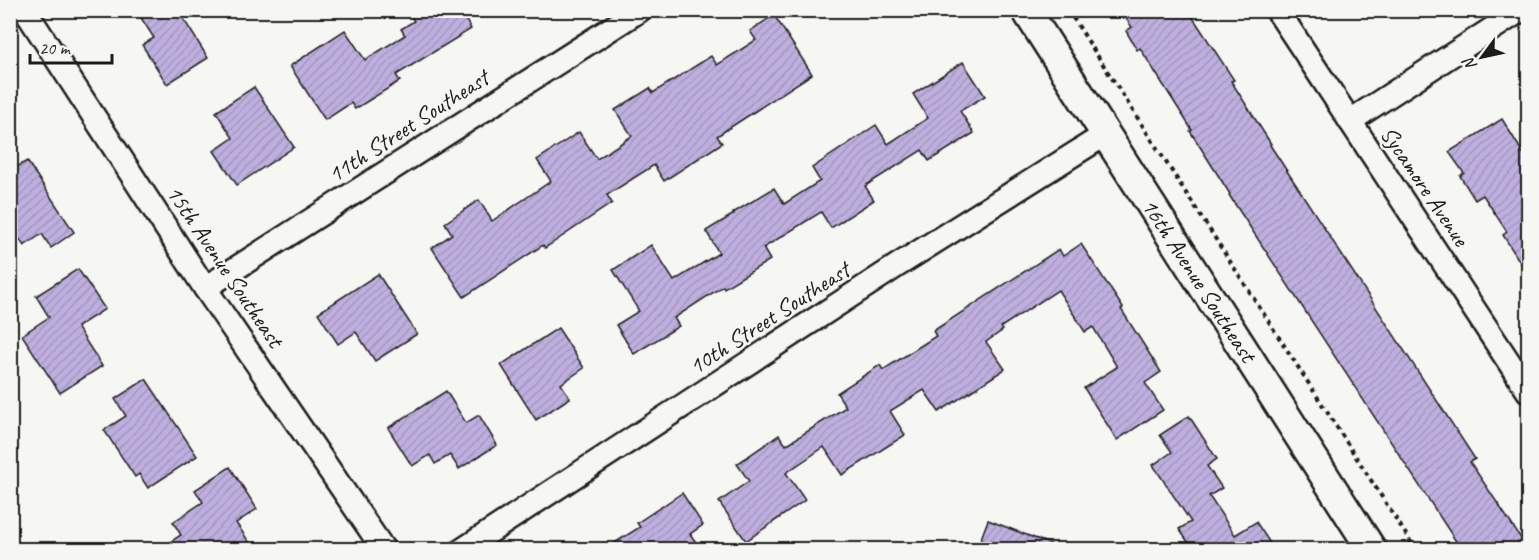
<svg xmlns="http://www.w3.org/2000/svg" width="1539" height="560" font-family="Caveat,sans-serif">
<defs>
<pattern id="building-hatch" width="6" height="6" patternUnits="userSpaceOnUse" patternTransform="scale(1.5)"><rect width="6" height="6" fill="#beafdf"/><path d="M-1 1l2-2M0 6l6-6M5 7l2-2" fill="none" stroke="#a396bf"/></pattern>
</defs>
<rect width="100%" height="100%" fill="#f6f6f2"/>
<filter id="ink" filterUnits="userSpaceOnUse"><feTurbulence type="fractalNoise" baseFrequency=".0167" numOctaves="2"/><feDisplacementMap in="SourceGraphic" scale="12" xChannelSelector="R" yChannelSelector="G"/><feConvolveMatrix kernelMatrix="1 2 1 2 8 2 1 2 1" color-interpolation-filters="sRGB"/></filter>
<g filter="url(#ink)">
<g fill="url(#building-hatch)" stroke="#1c1c1c" stroke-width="1.5">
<polygon points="136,10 178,10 208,58 167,84 142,45 154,38"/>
<polygon points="407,10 460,10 471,29 396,75 400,81 355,109 351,103 325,120 290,66 345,30 365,60 405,35 401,29 414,21"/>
<polygon points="1120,10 1188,10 1234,80 1231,81 1271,144 1270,145 1475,459 1470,462 1528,549 1461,549 1229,195 1230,194 1190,131 1192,130 1140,48 1137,50 1126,31 1132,27"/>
<polygon points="774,15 812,74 717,136 722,143 664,181 654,165 607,195 612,203 545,248 543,245 464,297 432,248 452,234 445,223 479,200 492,221 551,181 537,160 579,132 597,159 632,136 615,110 650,88 653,93 711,56 717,65 756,40 750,31"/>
<polygon points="963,62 985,96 960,111 974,133 929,161 922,150 865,186 874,200 831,228 821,212 763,248 770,260 724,288 723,286 674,318 679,326 634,354 616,325 639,311 613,270 651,245 674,281 719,253 706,231 734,214 733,213 774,188 784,204 820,181 812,168 876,125 888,144 928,118 913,94"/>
<polygon points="254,87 294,147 237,185 214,151 233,138 216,112"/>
<polygon points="1502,119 1528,161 1528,275 1503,235 1507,232 1483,195 1475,200 1460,176 1464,173 1449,152"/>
<polygon points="27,161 74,232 51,248 42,234 24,246 10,225 10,171"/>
<polygon points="1081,244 1123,308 1121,309 1161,372 1145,383 1163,410 1117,440 1084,388 1117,367 1093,327 1085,332 1058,290 1001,327 1003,330 986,342 1005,369 939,412 924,390 890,411 905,435 842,475 824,447 786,473 805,500 746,541 719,502 749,481 737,464 779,435 786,445 846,407 837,393 880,365 883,370 936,336 933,331 1059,249 1063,256"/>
<polygon points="78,269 105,309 77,327 102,366 60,393 22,335 49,317 36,296"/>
<polygon points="378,274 417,334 375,361 356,332 338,344 318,313"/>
<polygon points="558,328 584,368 561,384 570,398 536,420 501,365"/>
<polygon points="146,379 197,456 148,488 139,474 135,477 104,430 126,416 115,399"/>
<polygon points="446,391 466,423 479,415 497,445 459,469 450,455 435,464 430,455 412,466 388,428"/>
<polygon points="1189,416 1217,459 1207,466 1222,488 1209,496 1235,535 1256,522 1274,549 1193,549 1179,529 1191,522 1153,465 1172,452 1160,435"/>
<polygon points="230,467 257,509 236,523 254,549 159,549 181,535 173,522 203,502 195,490"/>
<polygon points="682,493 703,525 690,534 701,549 605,549 640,527 637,523"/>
<polygon points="988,520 1060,548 1060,549 977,549"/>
</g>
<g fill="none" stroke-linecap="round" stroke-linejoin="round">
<g stroke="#1c1c1c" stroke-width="27">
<g id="minor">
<polyline points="25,10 205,288 384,550"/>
<polyline points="1277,10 1528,391"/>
<polyline points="1350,121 1521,10"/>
<polyline points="205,288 640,10"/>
<polyline points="462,550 898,265 1106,134"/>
</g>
</g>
<g stroke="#1c1c1c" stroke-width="33">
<polyline id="tertiary" points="1026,10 1372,550"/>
</g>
<polyline stroke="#1c1c1c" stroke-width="4" stroke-dasharray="4.5 4.5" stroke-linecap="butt" points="1068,10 1416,550"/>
<use href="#minor" stroke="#f6f6f2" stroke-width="22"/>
<use href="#tertiary" stroke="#f6f6f2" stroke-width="28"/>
</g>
</g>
<g text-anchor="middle" stroke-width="5" stroke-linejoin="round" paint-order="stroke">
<g font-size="24" fill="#1c1c1c" stroke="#f6f6f2">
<text transform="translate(408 126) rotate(-33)" y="8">11th Street Southeast</text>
<text transform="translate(1425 186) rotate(56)" y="8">Sycamore Avenue</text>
<text transform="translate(225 266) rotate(56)" y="8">15th Avenue Southeast</text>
<text transform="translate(1199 280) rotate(57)" y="8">16th Avenue Southeast</text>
<text transform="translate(769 318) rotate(-33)" y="8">10th Street Southeast</text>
</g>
</g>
<rect width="1539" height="560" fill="none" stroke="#f6f6f2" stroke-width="36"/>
<rect x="18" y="18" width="1503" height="524" fill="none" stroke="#1c1c1c" stroke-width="2" filter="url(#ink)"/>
<g transform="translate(1482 57) rotate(237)" stroke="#f6f6f2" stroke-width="4.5" paint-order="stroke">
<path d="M0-4.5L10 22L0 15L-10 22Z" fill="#1c1c1c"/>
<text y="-9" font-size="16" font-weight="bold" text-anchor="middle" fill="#1c1c1c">N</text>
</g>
<path d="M30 54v9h82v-9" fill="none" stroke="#1c1c1c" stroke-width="3"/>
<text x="39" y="54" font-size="18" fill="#1c1c1c" stroke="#f6f6f2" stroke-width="4.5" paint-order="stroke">20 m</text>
</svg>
